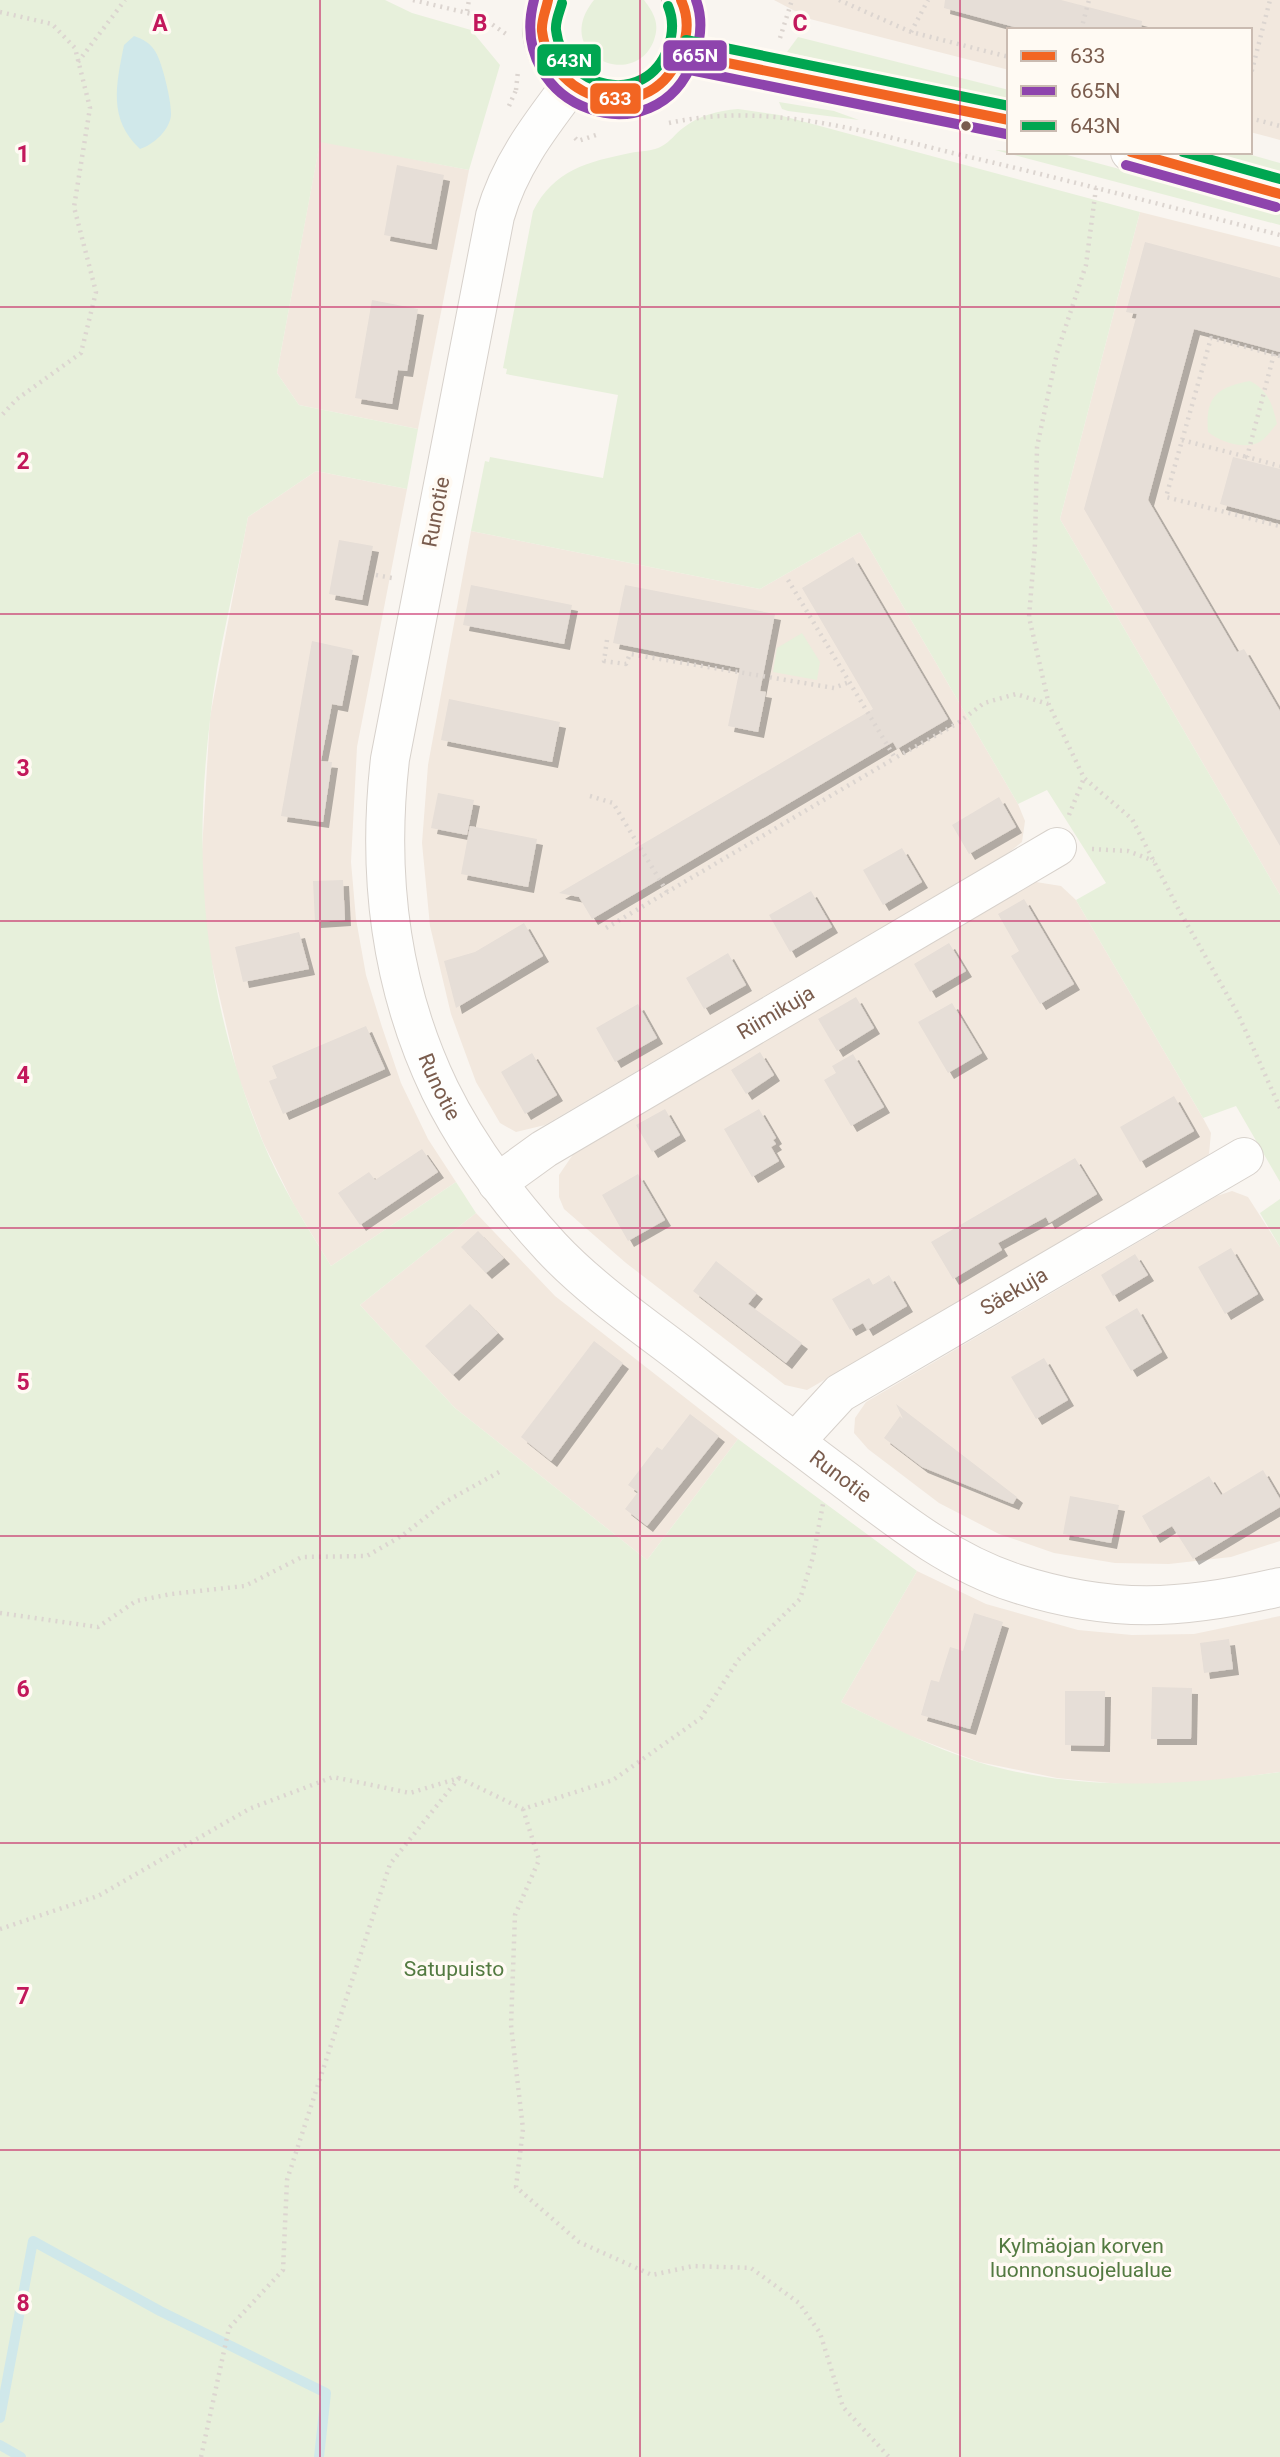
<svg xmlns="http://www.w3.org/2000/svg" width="1280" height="2457" font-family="Roboto,sans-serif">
<defs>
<filter id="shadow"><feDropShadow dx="6" dy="6" stdDeviation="0" flood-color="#0004"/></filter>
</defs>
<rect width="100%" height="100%" fill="#f9f5f0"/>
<g fill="#f2e8de">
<polygon points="774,0 1280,0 1280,140 1250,132 1250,30 1009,30 1009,70 810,19"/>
<polygon points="320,141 469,170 418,429 299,405 277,373"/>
<polygon points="1140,212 1280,247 1280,895 1060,519"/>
<polygon points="316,471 407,489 357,747 351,862 356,919 366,975 382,1027 401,1083 428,1139 456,1182 331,1266 294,1205 263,1142 238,1076 207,943 201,867 210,717 248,517"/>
<polygon points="471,531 760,589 860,532 1018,804 1025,821 1022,842 1007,854 545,1125 516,1132 500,1123 476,1082 451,1014 430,926 422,843 428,765"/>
<polygon points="1036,882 1061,886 1076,900 1203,1118 1211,1133 1209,1154 1192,1167 807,1390 785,1385 626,1263 564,1209 559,1197 559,1175 576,1150"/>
<polygon points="1232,1191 1248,1197 1280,1247 1280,1541 1231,1557 1169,1564 1115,1563 1054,1553 999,1534 939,1503 868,1449 854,1433 855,1418 866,1402 1217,1196"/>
<polygon points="476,1213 555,1296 738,1439 647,1560 455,1408 360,1305"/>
<polygon points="917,1571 986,1604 1078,1630 1132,1635 1194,1634 1280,1616 1280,1772 1207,1782 1131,1785 1057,1778 979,1762 908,1735 841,1702"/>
</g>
<g fill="#e7f0db">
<path d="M0,0h385l27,13 59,17 29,35 -31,105 -149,-28 -43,231 22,32 119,24 -11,60 -91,-18 -68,46c-12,67 -31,135 -38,203 -18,150 -5,279 52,420 18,44 44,85 69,126l125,-84 20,31 -116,92 95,103 192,152 91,-121 179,132 -76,131c45,22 90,45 137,60 99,30 202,24 302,10v685h-1280z"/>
<path d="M594,0h50c10,13 16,24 10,40 -19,52 -104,14 -60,-40z"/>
<polygon points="798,37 1009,90 1009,104 787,52"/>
<polygon points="779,102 834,111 859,120 788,111 782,109"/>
<path d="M738,109l41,6 361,97 -80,307 220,376v287l-44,-76 -33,12 -127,-218 30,-17 -59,-93 -29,14 -158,-272 -100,57 -289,-58 14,-70 4,1 1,-5 113,21 15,-83 -112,-21 1,-5 -4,-1 30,-157c21,-41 54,-49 97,-58 10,-2 24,-2 32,-7 8,-4 14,-13 21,-18 17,-13 34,-17 55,-19z"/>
<polygon points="995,150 1067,155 1280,212 1280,225"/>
<polygon points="1190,152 1241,152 1280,163 1280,176"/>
<path d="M1250,381c19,10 22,23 27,43 -5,5 -10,13 -16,17 -14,10 -41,1 -53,-9 -3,-35 9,-45 42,-51z"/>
<polygon points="802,633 820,662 817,680 773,672 777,648"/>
<polygon points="1280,1199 1280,1247 1260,1213"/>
</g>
<path fill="#d0e8ea" d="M134,36c9,3 16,7 21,15 7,10 17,52 16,64 -1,15 -18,30 -31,34 -32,-30 -24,-64 -16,-104z"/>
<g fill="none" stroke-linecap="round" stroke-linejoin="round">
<g stroke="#d0e8ea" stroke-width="10">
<polyline points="0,2418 33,2241 160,2311 326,2393 319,2457"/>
<polyline points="0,2445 21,2457"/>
</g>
</g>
<g fill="#e6ded7" filter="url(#shadow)">
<polygon points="945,0 1061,0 1142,21 1141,30 1025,30 944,8"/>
<polygon points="397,165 444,175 431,244 384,235"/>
<polygon points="1145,242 1280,278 1280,352 1194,329 1148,500 1237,652 1244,649 1280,711 1280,846 1084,509 1137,314 1126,312"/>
<polygon points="372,300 418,309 407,371 398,370 392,404 355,398"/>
<polygon points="1233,457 1280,469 1280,520 1220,504"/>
<polygon points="339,540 373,546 362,600 329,594"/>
<polygon points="853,557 948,719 897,749 893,742 592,919 579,897 559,893 873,709 802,588"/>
<polygon points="471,585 572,605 564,644 463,625"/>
<polygon points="625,585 775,614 760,691 766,692 758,732 728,726 740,668 613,643"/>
<polygon points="312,641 353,650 342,706 332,704 321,761 332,762 323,822 281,816"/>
<polygon points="449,699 560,722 552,762 441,740"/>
<polygon points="438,793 474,800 467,835 431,828"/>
<polygon points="999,797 1016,827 969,854 952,825"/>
<polygon points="470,826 537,839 528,887 461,874"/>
<polygon points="902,848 922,882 883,905 863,870"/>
<polygon points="343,880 345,920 315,922 313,881"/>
<polygon points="811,891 832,927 790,952 769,915"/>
<polygon points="1024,899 1074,984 1040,1004 1011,956 1019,951 998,914"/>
<polygon points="524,923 543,956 456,1008 444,961 475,952"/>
<polygon points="299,932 309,969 243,982 235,947"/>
<polygon points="949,943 966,971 930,992 914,964"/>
<polygon points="728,953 746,985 704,1009 686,978"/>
<polygon points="856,997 874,1028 837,1051 818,1019"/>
<polygon points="952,1003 982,1053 948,1073 918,1022"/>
<polygon points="638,1004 657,1038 615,1062 596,1028"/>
<polygon points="366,1026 385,1069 283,1114 269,1081 277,1078 272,1066"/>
<polygon points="760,1052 774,1075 746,1094 731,1070"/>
<polygon points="532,1053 557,1095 525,1114 501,1072"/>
<polygon points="853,1054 884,1107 851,1126 824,1080 836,1073 832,1066"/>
<polygon points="1174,1096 1194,1131 1140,1162 1120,1127"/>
<polygon points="665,1109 680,1135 652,1152 636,1125"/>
<polygon points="759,1109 776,1138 773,1140 776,1144 771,1147 779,1161 752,1177 724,1129"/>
<polygon points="422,1149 438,1172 360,1225 338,1193 369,1172 375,1180"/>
<polygon points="1075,1158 1097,1194 1049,1223 1046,1217 998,1243 1002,1250 953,1279 931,1242"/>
<polygon points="638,1174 665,1220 628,1241 602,1195"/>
<polygon points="478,1231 504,1258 486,1273 461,1247"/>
<polygon points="1231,1248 1258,1294 1225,1314 1198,1267"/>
<polygon points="1135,1254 1148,1275 1113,1296 1101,1275"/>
<polygon points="716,1261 757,1293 748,1304 802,1343 786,1363 693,1291"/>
<polygon points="889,1275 907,1306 867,1330 863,1323 850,1330 832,1299 869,1278 873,1285"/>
<polygon points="470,1304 498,1333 453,1375 425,1346"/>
<polygon points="1137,1308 1162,1352 1131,1371 1105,1327"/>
<polygon points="594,1341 623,1363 551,1461 521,1437"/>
<polygon points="1044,1358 1068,1400 1036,1419 1011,1377"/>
<polygon points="896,1404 1017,1497 1013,1504 922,1467 884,1438 900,1416 903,1419"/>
<polygon points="690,1414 719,1436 647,1526 625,1509 638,1492 628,1485 657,1447 662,1450"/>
<polygon points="1263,1470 1280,1499 1280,1507 1193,1559 1172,1526 1154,1537 1142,1516 1209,1476 1221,1495"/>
<polygon points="1070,1496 1119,1505 1111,1543 1063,1534"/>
<polygon points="974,1613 1003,1622 970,1729 921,1715 931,1680 939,1682 950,1647 963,1651"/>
<polygon points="1229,1639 1233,1669 1204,1673 1200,1643"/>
<polygon points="1152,1687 1192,1688 1191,1739 1151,1739"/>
<polygon points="1065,1691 1105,1691 1104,1746 1065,1745"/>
</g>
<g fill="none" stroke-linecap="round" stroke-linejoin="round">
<g stroke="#d7d1cb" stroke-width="40">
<g id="minor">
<path d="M548,0c-2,10 -7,22 -6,32 11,84 129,94 143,10 2,-14 3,-29 -4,-42"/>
<polyline points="683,54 1009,120"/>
<path id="s1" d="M570,86c-31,41 -61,80 -75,130l-105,543c-13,113 0,227 50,331 28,57 68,110 111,157 44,47 101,84 150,123 48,37 95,73 143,109 54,41 106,83 171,104 96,31 167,27 265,4"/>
<polyline points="1130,152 1280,194"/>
<path id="s2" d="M497,1183l47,-34 513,-302"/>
<path id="s3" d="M795,1442l45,-49 404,-236"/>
</g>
</g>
<g stroke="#dcd5d0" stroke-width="4.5" stroke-dasharray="2 5" stroke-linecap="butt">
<polyline points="413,0 480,16 506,34"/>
<polyline points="839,0 911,32 1009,57"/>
<polyline points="467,11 469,0"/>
<polyline points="0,12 52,24 75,48 90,108 74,207 96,292 81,353 17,399 0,417"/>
<polyline points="1081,30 1089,0"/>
<polyline points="911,32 928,0"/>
<polyline points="780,38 792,0"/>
<polyline points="78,62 125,0"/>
<polyline points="1250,78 1270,0"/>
<polyline points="516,90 518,71"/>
<polyline points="509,106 516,90"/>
<polyline points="1250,118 1280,126"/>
<path d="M669,123c99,-22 197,9 292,32 107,25 213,53 319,80"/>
<polyline points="575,138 578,141 599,134"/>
<polyline points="1096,188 1086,265 1057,353 1037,447 1035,544 1029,617 1049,705 1084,778 1132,819 1179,910 1238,1014 1280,1108"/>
<polyline points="1274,354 1247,457 1280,466"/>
<polyline points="1280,356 1211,338 1166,497 1280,526"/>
<polyline points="1182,440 1247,457"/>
<polyline points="376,575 392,578"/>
<polyline points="788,580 895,758 958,723 984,703 1016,694 1048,704"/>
<polyline points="607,640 604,661 626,664 630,654 834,688 849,682"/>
<polyline points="590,796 613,803 667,892"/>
<polyline points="1069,815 1084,778"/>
<polyline points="1092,849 1128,851 1154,861"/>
<polyline points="606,928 895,758"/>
<polyline points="0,1613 98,1627 136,1601 171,1594 245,1586 302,1557 367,1556 403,1535 445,1502 501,1471"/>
<polyline points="523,1809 539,1860 515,1915 511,2025 523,2129 516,2187 579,2242 652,2275 693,2266 751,2268 799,2303 820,2333 843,2407 889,2457"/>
<polyline points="0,1929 98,1896 249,1809 333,1777 410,1793 459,1778 523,1809 613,1780 701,1718 738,1660 800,1599 813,1557 823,1504"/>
<polyline points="201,2457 229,2328 283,2270 287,2180 390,1864 459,1778"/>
</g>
<use href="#minor" stroke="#fefefd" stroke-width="38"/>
<g stroke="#fffaf3" stroke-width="16">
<g id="bus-1">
<path d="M548,0c-2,10 -7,21 -6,31 10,76 112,97 139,21 7,-17 8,-35 0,-52"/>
<polyline points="683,54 1009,120"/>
<polyline points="1131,152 1280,194"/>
</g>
</g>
<g stroke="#fffaf3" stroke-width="16">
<g id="bus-2">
<path d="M534,0c-29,109 123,162 160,58 7,-19 9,-39 2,-58"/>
<polyline points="680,68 1006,134"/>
<polyline points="1126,165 1276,207"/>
</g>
</g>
<g stroke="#fffaf3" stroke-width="16">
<g id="bus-3">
<path d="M562,3c-2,8 -7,18 -6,27 7,59 90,79 112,18 5,-14 6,-28 0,-42"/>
<polyline points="686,40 1009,106"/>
<polyline points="1183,152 1280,179"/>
</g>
</g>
<use href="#bus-1" stroke="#f26522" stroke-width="10"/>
<use href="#bus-2" stroke="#8e44ad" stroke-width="10"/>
<use href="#bus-3" stroke="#00a651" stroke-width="10"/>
</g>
<path fill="none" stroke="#c2185b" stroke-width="2" stroke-opacity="0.55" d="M320,0v2457M640,0v2457M960,0v2457M0,307h1280M0,614h1280M0,921h1280M0,1228h1280M0,1536h1280M0,1843h1280M0,2150h1280"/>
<circle fill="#7a5c4d" stroke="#fffaf3" stroke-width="2.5" cx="966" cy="126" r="6"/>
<g text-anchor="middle" stroke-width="7" stroke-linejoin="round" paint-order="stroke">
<g font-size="21" fill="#7a5c4d" stroke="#fffaf3">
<text transform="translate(436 512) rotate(-79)" y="7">Runotie</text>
<text dy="7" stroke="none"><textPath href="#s2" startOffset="327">Riimikuja</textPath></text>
<text dy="7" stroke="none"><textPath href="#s1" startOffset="1040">Runotie</textPath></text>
<text dy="7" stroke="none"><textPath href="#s3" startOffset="268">Säekuja</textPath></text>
<text dy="7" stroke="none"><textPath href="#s1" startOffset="1606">Runotie</textPath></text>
</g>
<g font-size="21" fill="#537a41" stroke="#fffaf3">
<text x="454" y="1976">Satupuisto</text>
<text x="1081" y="2253">Kylmäojan korven<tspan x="1081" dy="24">luonnonsuojelualue</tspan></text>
</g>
</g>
<g font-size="23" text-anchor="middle" font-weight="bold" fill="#c2185b" stroke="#fffaf3" stroke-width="7" stroke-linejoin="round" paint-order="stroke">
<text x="160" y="31">A</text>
<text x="480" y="31">B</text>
<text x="800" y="31">C</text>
<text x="23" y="162">1</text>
<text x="23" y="469">2</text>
<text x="23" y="776">3</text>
<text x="23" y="1083">4</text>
<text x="23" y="1390">5</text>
<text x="23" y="1697">6</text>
<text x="23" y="2004">7</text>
<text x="23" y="2311">8</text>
</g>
<g stroke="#fffaf3" stroke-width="2.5">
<rect x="662" y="39" width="66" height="33" rx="7" fill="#8e44ad"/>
<rect x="536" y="43" width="66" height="34" rx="7" fill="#00a651"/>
<rect x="589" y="82" width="53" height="33" rx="7" fill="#f26522"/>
</g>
<g font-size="19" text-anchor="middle" font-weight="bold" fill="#fff">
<text x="695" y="62">665N</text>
<text x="569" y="67">643N</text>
<text x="615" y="105">633</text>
</g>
<rect x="1007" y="28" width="245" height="126" fill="#fffaf3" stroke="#cabbb1" stroke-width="2"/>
<rect x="1021" y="51" width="35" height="10" fill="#f26522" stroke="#cabbb1" stroke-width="2"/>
<text x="1070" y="63" font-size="21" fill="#7a5c4d">633</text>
<rect x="1021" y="86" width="35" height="10" fill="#8e44ad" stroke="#cabbb1" stroke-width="2"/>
<text x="1070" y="98" font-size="21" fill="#7a5c4d">665N</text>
<rect x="1021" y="121" width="35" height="10" fill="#00a651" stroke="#cabbb1" stroke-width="2"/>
<text x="1070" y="133" font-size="21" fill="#7a5c4d">643N</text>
</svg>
